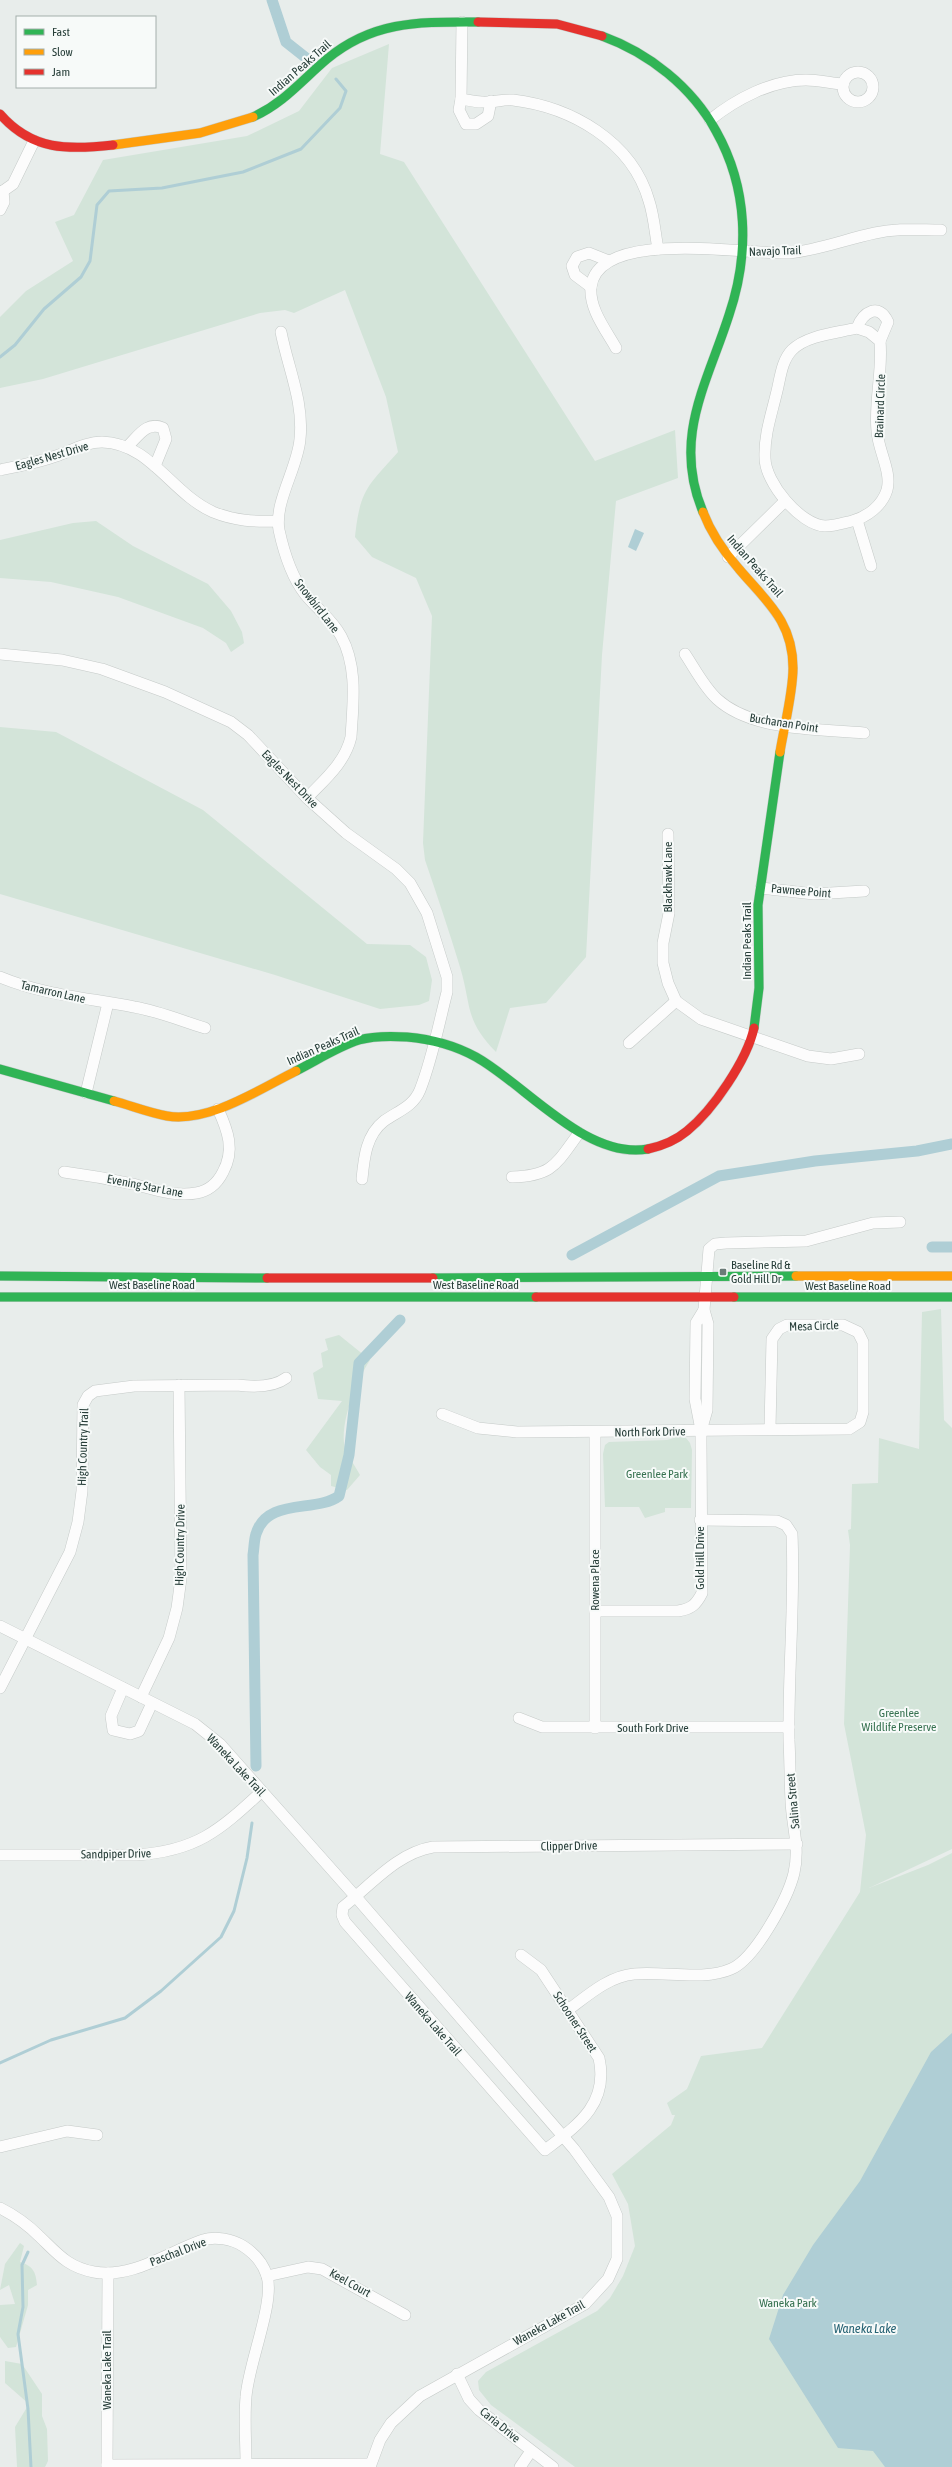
<svg xmlns="http://www.w3.org/2000/svg" width="952" height="2467" font-family="'Asap Condensed',sans-serif">
<rect width="100%" height="100%" fill="#e8edeb"/>
<g fill="#d3e4d9">
<path d="M389,44l-9,110 24,8 191,299 80,-31 3,48 -62,23 -14,154 -16,302 -40,46 -36,5 -14,44c-32,-33 -24,-45 -36,-85 -11,-36 -23,-72 -35,-107l-2,-17 9,-227 -16,-38 -44,-21 -17,-20c5,-48 13,-51 43,-85l-12,-55 -41,-107 -51,23 -9,-3 -25,3 -217,66 -43,9v-71l26,-26 47,-30 -18,-39 19,-7 29,-55 144,-24 52,-25 33,-43z"/>
<polygon points="96,521 133,546 208,584 231,611 242,632 244,643 231,652 226,643 203,628 118,597 51,582 0,578 0,540 73,523"/>
<polygon points="0,727 56,732 203,810 367,944 410,945 426,957 432,980 429,1001 419,1005 380,1009 275,975 0,894"/>
<polygon points="941,1309 944,1420 952,1428 952,1849 869,1888 928,1865 952,1853 952,2467 575,2467 491,2405 479,2390 478,2381 486,2372 597,2311 610,2298 623,2276 635,2246 628,2204 612,2174 671,2125 675,2115 672,2115 667,2103 687,2089 701,2056 762,2048 860,1892 866,1835 844,1724 850,1545 848,1530 851,1529 852,1484 878,1483 879,1438 919,1449 922,1312"/>
<path d="M339,1335l31,25c-13,20 -31,63 -25,88 3,9 11,19 15,27l-13,15 -16,-4v-11l-11,-8 -14,-17 36,-49 -24,-2 -5,-26 10,-6 -2,-14 7,-3 -3,-11z"/>
<polygon points="677,1437 686,1438 690,1443 692,1450 691,1508 665,1508 665,1512 645,1518 639,1507 605,1507 603,1454 605,1445 609,1442 667,1440"/>
<path d="M20,2243l4,3 -4,16c13,4 16,10 17,23l-9,5v15l-12,42 -8,1 -8,-11v-32l15,-1 -6,-19 -9,5 5,-26z"/>
<polygon points="5,2361 22,2364 42,2394 42,2416 47,2429 48,2461 45,2467 17,2467 15,2427 29,2404 5,2383"/>
</g>
<g fill="#afced5">
<polygon points="635,529 644,533 636,551 628,547"/>
<polygon points="952,2033 952,2467 885,2467 873,2451 838,2448 769,2339 783,2295 813,2245 860,2181 931,2052"/>
</g>
<g fill="none" stroke-linecap="round" stroke-linejoin="round">
<g stroke="#afced5" stroke-width="3">
<polyline points="0,357 15,345 44,309 81,277 90,261 97,205 109,191 162,188 243,172 301,149 340,108 346,91 336,79"/>
<polyline points="0,2063 51,2040 125,2018 161,1991 221,1937 234,1911 247,1858 252,1823"/>
<polyline points="28,2252 22,2265 23,2307 18,2334 28,2409 31,2467"/>
</g>
<g stroke="#afced5" stroke-width="11">
<polyline points="272,0 286,42 310,61"/>
<polyline points="932,1247 952,1247"/>
<polyline points="572,1255 719,1176 815,1161 917,1151 952,1144"/>
<path d="M256,1766l-3,-211c1,-6 1,-15 3,-21 11,-37 60,-21 83,-38l10,-41 10,-92 41,-43"/>
</g>
<g stroke="#c5cac8" stroke-width="12">
<g id="street">
<path d="M462,22l-1,77c7,1 14,3 21,3 10,1 21,-3 31,-2 58,7 119,41 136,101 5,15 6,32 9,48"/>
<circle cx="858" cy="87" r="15"/>
<polyline points="461,99 459,110 466,124 476,124 488,116 491,101"/>
<path d="M710,120c26,-21 62,-40 96,-40 12,0 25,3 37,4"/>
<polyline points="3,191 13,184 34,141"/>
<polyline points="0,210 4,202 3,191"/>
<polyline points="591,287 575,275 572,266 577,257 589,253 609,261"/>
<path d="M857,328l12,4 11,9c3,30 -6,60 -3,90 1,19 15,41 10,59 -5,16 -20,27 -35,31 -9,2 -18,5 -27,5 -25,-1 -60,-44 -60,-68 -1,-22 6,-42 11,-63 4,-14 5,-34 16,-45 15,-15 45,-17 65,-22z"/>
<path d="M857,328c6,-16 22,-26 31,-6l-8,19"/>
<path d="M281,332c7,36 23,70 19,107 -2,28 -26,63 -21,91 5,23 12,46 26,64 12,15 27,25 36,42 17,31 12,67 10,101 -6,26 -27,43 -44,61"/>
<path d="M616,348c-10,-18 -27,-39 -25,-61 7,-60 158,-32 198,-34 30,-3 57,-14 86,-20 22,-5 43,-3 66,-3"/>
<path d="M128,446c11,-11 19,-25 35,-18l3,11 -11,27"/>
<path d="M0,470c19,-4 40,-8 59,-15 14,-5 27,-13 43,-13 48,1 70,52 111,70 22,9 42,10 65,9"/>
<polyline points="857,520 871,566"/>
<polyline points="728,557 785,501"/>
<path d="M0,654l62,6 40,9 63,23 66,30 17,13 59,63 39,35 50,36 14,14 17,30 20,64v15c-8,31 -15,68 -27,98 -7,17 -22,21 -36,31 -18,14 -20,37 -22,58"/>
<path d="M685,654c10,15 19,33 32,45 35,32 101,30 147,34"/>
<polyline points="668,834 669,913 663,943 663,963 668,983 676,1001 701,1019 808,1056 831,1059 859,1054"/>
<polyline points="761,888 814,894 864,891"/>
<path d="M0,977c43,18 89,21 134,30 24,4 48,14 71,21"/>
<polyline points="629,1043 676,1001"/>
<polyline points="86,1093 108,1003"/>
<path d="M64,1172c23,3 46,7 69,12 20,5 42,13 63,9 13,-2 21,-9 27,-21 12,-22 5,-41 -5,-63"/>
<path d="M512,1177c41,-1 44,-13 67,-44"/>
<polyline points="442,1414 478,1428 517,1432 849,1429 860,1422 863,1412 863,1342 858,1332 843,1325 787,1325 779,1329 772,1339 770,1428"/>
<polyline points="701,1430 695,1399 696,1323 704,1310"/>
<polyline points="595,1433 595,1728"/>
<path d="M595,1611h83c13,-2 18,-6 24,-18l-1,-151v-11l6,-21 1,-86 -4,-14 5,-61 6,-5 11,-1 80,-2 67,-18 27,-1"/>
<polyline points="0,1626 195,1724 220,1744 356,1897 574,2149 609,2197 617,2216 617,2259 608,2279 585,2304 420,2396 391,2423 380,2440 370,2467"/>
<path d="M0,1688l70,-136 8,-30 4,-31 1,-86 5,-9 7,-5 39,-5 103,-1c16,2 36,3 49,-7"/>
<polyline points="123,1688 111,1716 113,1730 130,1734 139,1731 152,1703"/>
<polyline points="141,1697 169,1638 177,1608 181,1578 179,1385"/>
<polyline points="519,1718 542,1727 789,1727"/>
<path d="M0,1855h136c60,-4 83,-24 125,-63"/>
<path d="M521,1955l20,15 58,88c10,46 -21,67 -54,92l-200,-228 -3,-7 1,-8c28,-22 54,-54 90,-60l364,-3"/>
<path d="M568,2010c19,-14 41,-34 66,-36 29,-3 70,7 97,-5 24,-10 57,-71 63,-96 6,-26 -2,-47 -3,-72 -1,-20 -1,-41 -2,-61 -1,-68 6,-137 3,-206l-6,-9 -9,-4 -77,-1"/>
<polyline points="0,2147 67,2131 97,2135"/>
<path d="M0,2208c14,7 28,17 39,28 18,17 28,31 55,36 38,7 74,-20 109,-32 12,-4 29,-1 40,6 11,7 20,17 24,30 8,26 -19,89 -21,121 -2,22 0,45 0,67"/>
<polyline points="267,2276 308,2267 322,2269 405,2315"/>
<polyline points="457,2374 469,2399 479,2410 553,2467"/>
<polyline points="107,2465 370,2464"/>
<polyline points="107,2467 108,2273"/>
<polyline points="520,2467 531,2451"/>
</g>
</g>
<g stroke="#c5cbc9" stroke-width="10">
<g id="fast">
<path d="M602,36c47,17 90,51 114,95 32,57 34,122 13,184 -22,69 -57,123 -26,197"/>
<path d="M253,117c31,-14 49,-37 74,-58 47,-39 94,-37 151,-37"/>
<polyline points="754,1028 759,988 758,905 780,752"/>
<polyline points="0,1069 114,1101"/>
<path d="M296,1071c20,-10 41,-24 63,-31 14,-4 33,-4 48,-3 24,2 47,8 69,20 50,28 110,103 172,92"/>
<polyline points="0,1276 267,1278"/>
<polyline points="433,1278 796,1276"/>
<polyline points="0,1297 536,1297"/>
<polyline points="734,1297 952,1297"/>
</g>
</g>
<g stroke="#c5cbc9" stroke-width="10">
<g id="slow">
<polyline points="113,145 200,133 253,117"/>
<path d="M703,512c8,21 21,40 36,57 27,32 54,52 54,99 0,25 -9,59 -13,84"/>
<path d="M114,1101c18,5 36,12 53,15 42,7 93,-27 129,-45"/>
<polyline points="796,1276 952,1276"/>
</g>
</g>
<g stroke="#c5cbc9" stroke-width="10">
<g id="jam">
<polyline points="478,22 557,24 602,36"/>
<path d="M0,114c32,37 69,36 113,31"/>
<path d="M648,1149c14,-3 27,-8 39,-18 26,-21 60,-71 67,-103"/>
<polyline points="267,1278 433,1278"/>
<polyline points="536,1297 734,1297"/>
</g>
</g>
<use href="#street" stroke="#fcfcfc" stroke-width="11"/>
<use href="#fast" stroke="#30b455" stroke-width="9"/>
<use href="#slow" stroke="#ff9f0a" stroke-width="9"/>
<use href="#jam" stroke="#e5322d" stroke-width="9"/>
</g>
<rect fill="#6b7b77" stroke="#f7faf9" stroke-width="1.5" x="719" y="1268" width="8" height="8" rx="2"/>
<g text-anchor="middle" stroke-width="4" stroke-linejoin="round" paint-order="stroke">
<g font-size="12" fill="#273e39" stroke="#f7faf9">
<text transform="translate(300 68) rotate(-41)" y="4">Indian Peaks Trail</text>
<text transform="translate(775 251) rotate(-2)" y="4">Navajo Trail</text>
<text transform="translate(880 406) rotate(-88)" y="4">Brainard Circle</text>
<text transform="translate(52 456) rotate(-16)" y="4">Eagles Nest Drive</text>
<text transform="translate(755 566) rotate(49)" y="4">Indian Peaks Trail</text>
<text transform="translate(317 606) rotate(52)" y="4">Snowbird Lane</text>
<text transform="translate(784 723) rotate(9)" y="4">Buchanan Point</text>
<text transform="translate(290 779) rotate(46)" y="4">Eagles Nest Drive</text>
<text transform="translate(668 877) rotate(-90)" y="4">Blackhawk Lane</text>
<text transform="translate(801 891) rotate(5)" y="4">Pawnee Point</text>
<text transform="translate(747 941) rotate(-90)" y="4">Indian Peaks Trail</text>
<text transform="translate(53 992) rotate(13)" y="4">Tamarron Lane</text>
<text transform="translate(323 1046) rotate(-24)" y="4">Indian Peaks Trail</text>
<text transform="translate(145 1186) rotate(11)" y="4">Evening Star Lane</text>
<text x="152" y="1289">West Baseline Road</text>
<text x="476" y="1289">West Baseline Road</text>
<text x="848" y="1290">West Baseline Road</text>
<text transform="translate(814 1326) rotate(-2)" y="4">Mesa Circle</text>
<text transform="translate(650 1432) rotate(-1)" y="4">North Fork Drive</text>
<text transform="translate(83 1447) rotate(-88)" y="4">High Country Trail</text>
<text transform="translate(180 1545) rotate(-89)" y="4">High Country Drive</text>
<text transform="translate(700 1558) rotate(-90)" y="4">Gold Hill Drive</text>
<text transform="translate(595 1580) rotate(-90)" y="4">Rowena Place</text>
<text x="653" y="1732">South Fork Drive</text>
<text transform="translate(236 1765) rotate(47)" y="4">Waneka Lake Trail</text>
<text transform="translate(793 1801) rotate(-95)" y="4">Salina Street</text>
<text transform="translate(569 1846) rotate(-1)" y="4">Clipper Drive</text>
<text transform="translate(116 1854) rotate(-1)" y="4">Sandpiper Drive</text>
<text transform="translate(575 2022) rotate(57)" y="4">Schooner Street</text>
<text transform="translate(433 2024) rotate(49)" y="4">Waneka Lake Trail</text>
<text transform="translate(178 2252) rotate(-21)" y="4">Paschal Drive</text>
<text transform="translate(350 2283) rotate(29)" y="4">Keel Court</text>
<text transform="translate(549 2323) rotate(-29)" y="4">Waneka Lake Trail</text>
<text transform="translate(107 2370) rotate(-90)" y="4">Waneka Lake Trail</text>
<text transform="translate(500 2425) rotate(39)" y="4">Caria Drive</text>
</g>
<g font-size="12" fill="#273e39" stroke="#f7faf9" text-anchor="start">
<text x="731" y="1269">Baseline Rd &amp;<tspan x="731" dy="14">Gold Hill Dr</tspan></text>
</g>
<g font-size="12" fill="#367150" stroke="#f7faf9">
<text x="657" y="1478">Greenlee Park</text>
<text x="899" y="1717">Greenlee<tspan x="899" dy="14">Wildlife Preserve</tspan></text>
<text x="788" y="2307">Waneka Park</text>
</g>
<g font-size="13" font-style="italic" fill="#276374" stroke="#f7faf9">
<text x="865" y="2333">Waneka Lake</text>
</g>
</g>
<rect x="16" y="16" width="140" height="72" fill="#f7faf9" stroke="#a4afac"/>
<rect x="24" y="29" width="20" height="6" fill="#30b455" stroke="#a4afac"/>
<text x="52" y="36" font-size="12" fill="#273e39">Fast</text>
<rect x="24" y="49" width="20" height="6" fill="#ff9f0a" stroke="#a4afac"/>
<text x="52" y="56" font-size="12" fill="#273e39">Slow</text>
<rect x="24" y="69" width="20" height="6" fill="#e5322d" stroke="#a4afac"/>
<text x="52" y="76" font-size="12" fill="#273e39">Jam</text>
</svg>
